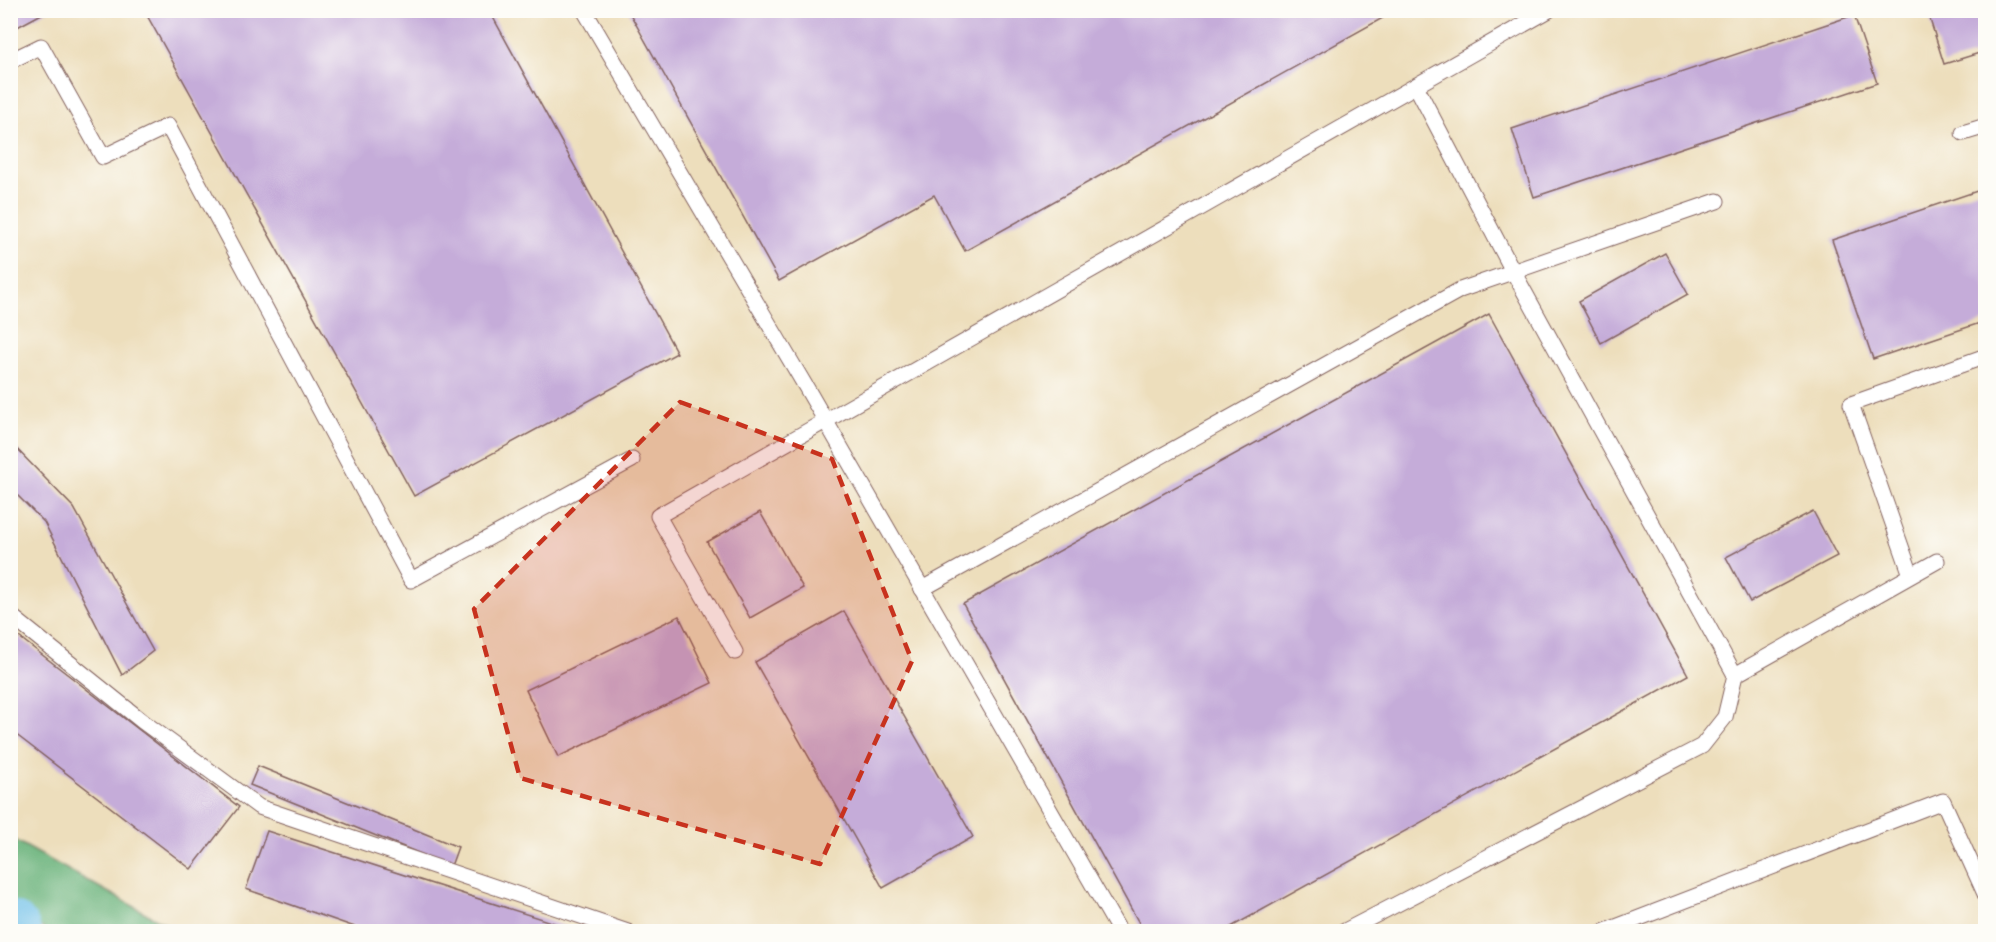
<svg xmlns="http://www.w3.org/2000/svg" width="1996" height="942" font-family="Pangolin,sans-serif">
<rect width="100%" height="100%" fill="#fdfcf7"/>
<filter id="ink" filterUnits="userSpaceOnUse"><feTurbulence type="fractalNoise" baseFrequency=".0167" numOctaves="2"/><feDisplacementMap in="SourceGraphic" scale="12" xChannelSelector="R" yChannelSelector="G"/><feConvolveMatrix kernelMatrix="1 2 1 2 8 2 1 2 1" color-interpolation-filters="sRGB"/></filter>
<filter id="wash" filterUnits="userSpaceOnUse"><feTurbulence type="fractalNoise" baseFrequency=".008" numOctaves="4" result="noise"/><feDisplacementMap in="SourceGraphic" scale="24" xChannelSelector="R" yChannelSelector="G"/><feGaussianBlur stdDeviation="1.35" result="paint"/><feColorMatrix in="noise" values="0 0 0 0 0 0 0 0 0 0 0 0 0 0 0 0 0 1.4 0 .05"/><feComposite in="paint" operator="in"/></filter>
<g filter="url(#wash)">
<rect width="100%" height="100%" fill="#eddebc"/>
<polygon fill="#69b27a" stroke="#5a6852" stroke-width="1.5" points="10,838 11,838 178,931 47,931 11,907"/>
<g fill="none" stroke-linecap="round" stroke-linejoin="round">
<polyline stroke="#6ec0ea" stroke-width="60" points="10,931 11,932"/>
</g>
<g id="blocks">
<g fill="#c5acd9">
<polygon points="10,10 49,10 10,31"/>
<polygon points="144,10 489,10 677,353 414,496"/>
<polygon points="628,10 1397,10 965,251 934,195 779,281"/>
<polygon points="1927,10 1986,10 1986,51 1944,64"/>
<polygon points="1854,15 1877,83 1534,197 1512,129"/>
<polygon points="1986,188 1986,321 1873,359 1832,240"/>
<polygon points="1665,253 1688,294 1601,343 1579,301"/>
<polygon points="1489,314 1688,675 1222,932 1144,932 963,604"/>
<polygon points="10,442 74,508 153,651 122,675 44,522 10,488"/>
<polygon points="1813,511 1837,556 1750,602 1726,557"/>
<polygon points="760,512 803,588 750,618 707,542"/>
<polygon points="844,611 973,837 883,888 755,662"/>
<polygon points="679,616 712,683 558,757 526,690"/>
<polygon points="10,630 239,807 191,869 10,730"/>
<polygon points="258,766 458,847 451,866 250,785"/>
<polygon points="267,831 579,931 579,932 369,932 246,889"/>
</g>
</g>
</g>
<g filter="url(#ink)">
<use href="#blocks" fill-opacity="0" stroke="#83625e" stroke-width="1.5"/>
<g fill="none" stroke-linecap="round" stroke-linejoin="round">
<g stroke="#83625e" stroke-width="17">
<g id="lane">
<polyline points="584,10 806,387 1120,932"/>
<polyline points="10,61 41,46 103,157 168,126 411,580 632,460"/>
<polyline points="1416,86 1514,273 1735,675"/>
<polyline points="1963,133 1986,126"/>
<polyline points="1911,575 1851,404 1986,356"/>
<polyline points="922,589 1460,290 1717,201"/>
<polyline points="10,615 142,721 259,807 628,932"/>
<polyline points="735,652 658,516 1549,10"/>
<polyline points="1343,932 1702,746 1725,717 1735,675 1937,561"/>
<polyline points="1603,932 1943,801 1986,896"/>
</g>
</g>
<use href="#lane" stroke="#fff" stroke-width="15"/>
</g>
</g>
<path fill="#c8321e" fill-opacity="0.2" stroke="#c8321e" stroke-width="4.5" stroke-dasharray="12 8" stroke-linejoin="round" d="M680,402l152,57 80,202 -92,203 -300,-86 -46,-169z"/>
<rect width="1996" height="942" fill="none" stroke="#fdfcf7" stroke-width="36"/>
</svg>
